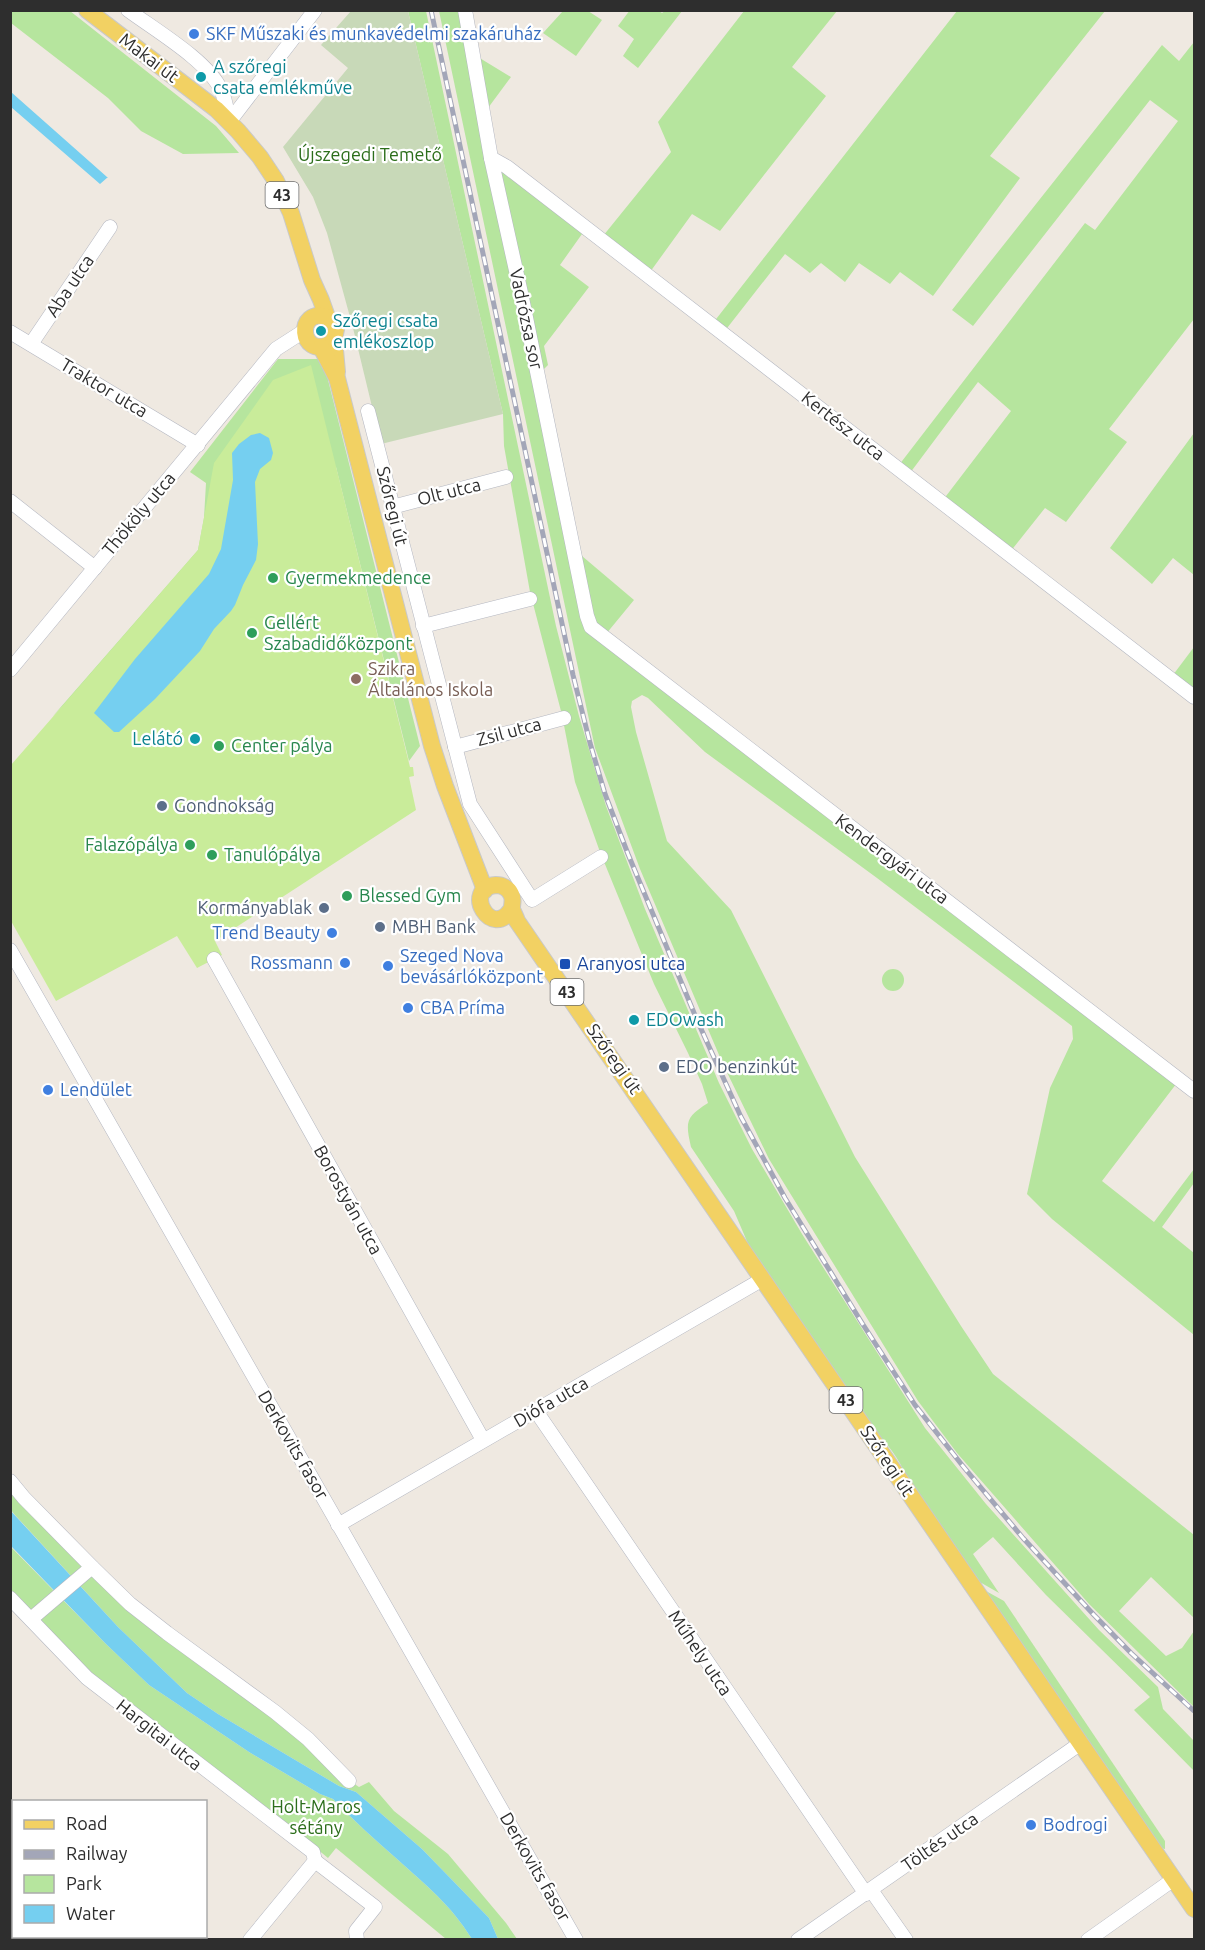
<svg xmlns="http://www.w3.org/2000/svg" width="1205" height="1950" font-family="Ubuntu,sans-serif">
<rect width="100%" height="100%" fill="#efe9e1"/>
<g fill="#b6e59e">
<polygon points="630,10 659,11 662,13 665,11 682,11 638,68 623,56 634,39 618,26"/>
<polygon points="10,11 70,11 216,126 239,153 183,154 141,131 108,98 11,23"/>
<path d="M408,11h18l130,615 23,90 27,90 39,103 74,174 33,66 50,85 123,194 61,76 113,126 59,57 5,22 31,32v30l-60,-61 16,-13 -104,-102 -53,-58 -20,17 26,39 -21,-12 -68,-98c-8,-17 -18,-36 -32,-47l-129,-190 -15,-35 -43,-64c-6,-26 -5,-30 17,-44l-6,-19 -14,-31 -34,-69 -54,-132 -25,-70 -13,-67 -32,-123 -26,-146 -1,-32z"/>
<polygon points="439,11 469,11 478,57 511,77 488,108 496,153 603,236 671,152 658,122 744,11 837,11 792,67 826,96 720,231 692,214 645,279 582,234 560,265 589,287 544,346 548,365 540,373 582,556 634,600 606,634 1183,1075 1102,1181 1154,1222 1194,1169 1194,1183 1162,1227 1194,1253 1194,1335 1052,1219 1027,1194 1050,1088 1073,1039 1072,1026 877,878 705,752 648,698 642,695 632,701 631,707 636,732 667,841 731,910 855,1157 961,1326 993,1374 1194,1535 1194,1618 1151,1577 1119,1611 1166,1656 1182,1648 1194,1631 1194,1707 1089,1604 957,1453 918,1401 769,1159 722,1062 640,869 595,748"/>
<polygon points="563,11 588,11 602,20 576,56 543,33"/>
<polygon points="957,11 1105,11 990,156 1020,178 933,296 900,272 890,284 859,263 845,282 821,263 810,273 785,254 724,332 713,323"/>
<polygon points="1194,42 1194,319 1109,429 1127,442 1066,522 1045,508 1010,552 943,500 1011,411 978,382 910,473 899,465 1085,223 1095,230 1178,121 1150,100 973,326 952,310 1162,45 1179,61"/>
<polygon points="278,359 318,359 325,368 420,746 409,761 336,467 221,549 53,716 198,550 204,518 206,483 190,472"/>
<polygon points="1194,433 1194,575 1173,558 1152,584 1110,548"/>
<polygon points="1194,647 1194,693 1173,675"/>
<circle cx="893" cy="980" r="11"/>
<polygon points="10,1481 92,1567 353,1783 359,1787 369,1782 394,1811 448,1854 506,1923 517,1939 498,1939 489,1918 422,1849 356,1792 339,1786 218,1714 187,1693 118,1627 15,1515 11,1510"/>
<path d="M10,1546l96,98 43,41 100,67 71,42 13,5c20,21 42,41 64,60 30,27 53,45 75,80h-26l-110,-91 -8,10 -35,-29 -210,-159 -72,-78z"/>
<polygon points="986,1591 1004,1601 1165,1841 1165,1849 1161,1848"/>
</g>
<polygon fill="#c8d9b8" points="351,11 408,11 503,414 381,444 353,328 327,233 313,197 283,147 348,68 321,45"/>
<polygon fill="#c9ec9a" points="311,365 410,767 413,767 414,776 409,777 416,810 215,941 222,955 197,968 177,936 56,1001 11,921 11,765 198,550 214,463 273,380"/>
<g fill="#75cff0">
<polygon points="11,92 107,177 108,177 100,184 11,107"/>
<polygon points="260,433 269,438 273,453 271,460 260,469 255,482 258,544 256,560 243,585 235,605 231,611 214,629 200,651 155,699 119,732 114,732 94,713 135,659 209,574 221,549 233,480 232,453 239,444 251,435"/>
<path d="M10,1510l108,117 69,66 31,21 121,72 17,6 66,57 67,69 9,21h-26c-22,-35 -45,-53 -75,-80 -22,-19 -44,-39 -64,-60l-13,-5 -71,-42 -100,-67 -43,-41 -95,-98z"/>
</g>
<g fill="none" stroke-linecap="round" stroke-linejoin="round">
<g stroke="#b4b7c1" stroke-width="15">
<g id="minor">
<path d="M128,10c27,20 80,51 93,80 5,10 6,21 8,32"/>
<polyline points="465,10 491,158 521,293 587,616 591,627 1194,1091"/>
<polyline points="229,122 315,10"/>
<polyline points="491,158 507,167 1194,697"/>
<polyline points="10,332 198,445"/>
<polyline points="31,344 110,227"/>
<polyline points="368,411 470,804 532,900 601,857"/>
<polyline points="10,501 95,568"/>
<polyline points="392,507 506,477"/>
<polyline points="423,626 530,599"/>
<polyline points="10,670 276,349 304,331"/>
<polyline points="455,747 564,718"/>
<polyline points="10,950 576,1940"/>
<polyline points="214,959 483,1440"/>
<polyline points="536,1411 866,1894"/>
<polyline points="10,1481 24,1498 92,1567 130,1604 167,1633 275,1712 308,1739 349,1781"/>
<polyline points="338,1525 763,1279"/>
<polyline points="10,1598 87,1678 313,1852 315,1861"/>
<polyline points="31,1619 92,1567"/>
<polyline points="315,1861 375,1907 356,1931 357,1940"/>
<polyline points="871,1890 906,1940"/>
<polyline points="10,1908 14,1910"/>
<polyline points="50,1936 54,1940"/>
<polyline points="250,1940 315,1861"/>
<polyline points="798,1940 1081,1743"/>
<polyline points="1088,1940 1174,1879"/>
</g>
</g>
<g stroke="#c9c9c9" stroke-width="18">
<g id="major">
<polyline points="87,10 216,109 238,131 260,157 276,181 291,213 312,280 321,300 327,317 335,324 336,329 334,339 337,372"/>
<path d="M327,317c-32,-10 -27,42 2,27"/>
<polyline points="321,347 337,378 432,746 445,786 485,890"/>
<path d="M512,908c-20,34 -51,-20 -16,-23 6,0 12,3 15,9 3,5 1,8 1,14 0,3 4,9 5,13l677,988"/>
</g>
</g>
<use href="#minor" stroke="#fff" stroke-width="14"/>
<use href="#major" stroke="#f2d163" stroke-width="16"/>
<g stroke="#a3a6b8" stroke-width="5">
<polyline id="rail" points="431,10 573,675 590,743 605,794 628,854 697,1020 741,1117 785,1198 862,1323 915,1405 962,1465 1023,1538 1094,1615 1131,1653 1194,1711"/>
</g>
<use href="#rail" stroke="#fff" stroke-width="3" stroke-dasharray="9" stroke-linecap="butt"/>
</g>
<g fill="#3f7fe0" stroke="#fff" stroke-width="2">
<circle cx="194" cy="34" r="6"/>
<circle cx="332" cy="933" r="6"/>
<circle cx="345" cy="963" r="6"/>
<circle cx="388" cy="966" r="6"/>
<circle cx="408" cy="1008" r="6"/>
<circle cx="48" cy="1090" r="6"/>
<circle cx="1031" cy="1825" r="6"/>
</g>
<g fill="#0f9aa8" stroke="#fff" stroke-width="2">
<circle cx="201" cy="77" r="6"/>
<circle cx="321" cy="331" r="6"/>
<circle cx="195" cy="739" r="6"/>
<circle cx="634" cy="1020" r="6"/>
</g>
<g fill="#2e9e5b" stroke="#fff" stroke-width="2">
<circle cx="273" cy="578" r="6"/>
<circle cx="252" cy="633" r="6"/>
<circle cx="219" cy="746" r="6"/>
<circle cx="190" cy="845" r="6"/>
<circle cx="212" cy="855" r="6"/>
<circle cx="347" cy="896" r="6"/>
</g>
<circle fill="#8d6e63" stroke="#fff" stroke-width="2" cx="356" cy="679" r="6"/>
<g fill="#5c6f8a" stroke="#fff" stroke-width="2">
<circle cx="162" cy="806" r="6"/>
<circle cx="324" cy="908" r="6"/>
<circle cx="380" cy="927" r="6"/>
<circle cx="664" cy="1067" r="6"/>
</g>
<rect fill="#1a4fb4" stroke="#fff" stroke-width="2" x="559" y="958" width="12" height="12" rx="3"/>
<g text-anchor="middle" stroke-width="4.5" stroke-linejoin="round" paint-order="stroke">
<g fill="#fff" stroke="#6d6d6d" stroke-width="1.5">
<rect x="265.5" y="182" width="33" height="26" rx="4.5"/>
<rect x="550.5" y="979" width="33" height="26" rx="4.5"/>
<rect x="829.5" y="1387" width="33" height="26" rx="4.5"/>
</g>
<g font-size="16" font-weight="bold" fill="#2e2e2e">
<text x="282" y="201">43</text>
<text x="567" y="998">43</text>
<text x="846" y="1406">43</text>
</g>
<g font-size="18" fill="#366cbe" stroke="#fff" text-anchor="start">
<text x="206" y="40">SKF Műszaki és munkavédelmi szakáruház</text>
<text x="320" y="939" text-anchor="end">Trend Beauty</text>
<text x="400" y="962">Szeged Nova<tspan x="400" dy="21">bevásárlóközpont</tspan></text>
<text x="333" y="969" text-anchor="end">Rossmann</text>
<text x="420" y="1014">CBA Príma</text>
<text x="60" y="1096">Lendület</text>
<text x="1043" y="1831">Bodrogi</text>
</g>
<g font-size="18" fill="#2e2e2e" stroke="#fff">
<text transform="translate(149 58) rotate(37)" y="6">Makai út</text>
<text transform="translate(70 286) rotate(-56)" y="6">Aba utca</text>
<text transform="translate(526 319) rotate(78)" y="6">Vadrózsa sor</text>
<text transform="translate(104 388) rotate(31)" y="6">Traktor utca</text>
<text transform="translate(843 426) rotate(38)" y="6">Kertész utca</text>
<text transform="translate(449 492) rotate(-14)" y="6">Olt utca</text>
<text transform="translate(392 506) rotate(76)" y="6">Szőregi út</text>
<text transform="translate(139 514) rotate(-50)" y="6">Thököly utca</text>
<text transform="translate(509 732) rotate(-15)" y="6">Zsil utca</text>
<text transform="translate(892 859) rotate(37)" y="6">Kendergyári utca</text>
<text transform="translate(614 1059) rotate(55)" y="6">Szőregi út</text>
<text transform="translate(348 1200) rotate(61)" y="6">Borostyán utca</text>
<text transform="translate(551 1402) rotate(-30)" y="6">Diófa utca</text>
<text transform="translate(293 1445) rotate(60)" y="6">Derkovits fasor</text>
<text transform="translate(887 1461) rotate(56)" y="6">Szőregi út</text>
<text transform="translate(700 1653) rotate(56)" y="6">Műhely utca</text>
<text transform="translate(159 1735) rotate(38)" y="6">Hargitai utca</text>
<text transform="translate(940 1842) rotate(-35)" y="6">Töltés utca</text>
<text transform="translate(535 1867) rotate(60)" y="6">Derkovits fasor</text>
</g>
<g font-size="18" fill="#0d838f" stroke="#fff" text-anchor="start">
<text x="213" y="73">A szőregi<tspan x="213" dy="21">csata emlékműve</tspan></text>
<text x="333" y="327">Szőregi csata<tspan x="333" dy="21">emlékoszlop</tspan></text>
<text x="183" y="745" text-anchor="end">Lelátó</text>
<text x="646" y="1026">EDOwash</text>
</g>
<g font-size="18" fill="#2c6e1b" stroke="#fff">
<text x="370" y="161">Újszegedi Temető</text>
<text x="316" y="1813">Holt-Maros<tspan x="316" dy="21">sétány</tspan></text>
</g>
<g font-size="18" fill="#27864d" stroke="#fff" text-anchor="start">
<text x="285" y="584">Gyermekmedence</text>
<text x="264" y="629">Gellért<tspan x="264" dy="21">Szabadidőközpont</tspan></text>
<text x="231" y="752">Center pálya</text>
<text x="178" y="851" text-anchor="end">Falazópálya</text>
<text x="224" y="861">Tanulópálya</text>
<text x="359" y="902">Blessed Gym</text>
</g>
<g font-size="18" fill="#785e54" stroke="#fff" text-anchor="start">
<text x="368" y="675">Szikra<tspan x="368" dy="21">Általános Iskola</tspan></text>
</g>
<g font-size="18" fill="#4e5e75" stroke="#fff" text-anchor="start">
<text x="174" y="812">Gondnokság</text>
<text x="312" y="914" text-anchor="end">Kormányablak</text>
<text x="392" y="933">MBH Bank</text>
<text x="676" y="1073">EDO benzinkút</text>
</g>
<g font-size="18" fill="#164399" stroke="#fff" text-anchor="start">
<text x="577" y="970">Aranyosi utca</text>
</g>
</g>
<rect width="1205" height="1950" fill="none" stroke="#2e2e2e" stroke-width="24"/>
<rect x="12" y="1800" width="195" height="138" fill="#ffffff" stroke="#ababab" stroke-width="1.5"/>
<rect x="24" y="1820" width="30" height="9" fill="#f2d163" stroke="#ababab" stroke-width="1.5"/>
<text x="66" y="1830" font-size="18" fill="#2e2e2e">Road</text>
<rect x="24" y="1850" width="30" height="9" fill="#a3a6b8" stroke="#ababab" stroke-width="1.5"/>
<text x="66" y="1860" font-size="18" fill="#2e2e2e">Railway</text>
<rect x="24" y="1875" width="30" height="18" fill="#b6e59e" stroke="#ababab" stroke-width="1.5"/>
<text x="66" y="1890" font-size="18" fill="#2e2e2e">Park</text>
<rect x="24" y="1905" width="30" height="18" fill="#75cff0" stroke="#ababab" stroke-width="1.5"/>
<text x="66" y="1920" font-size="18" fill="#2e2e2e">Water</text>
</svg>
